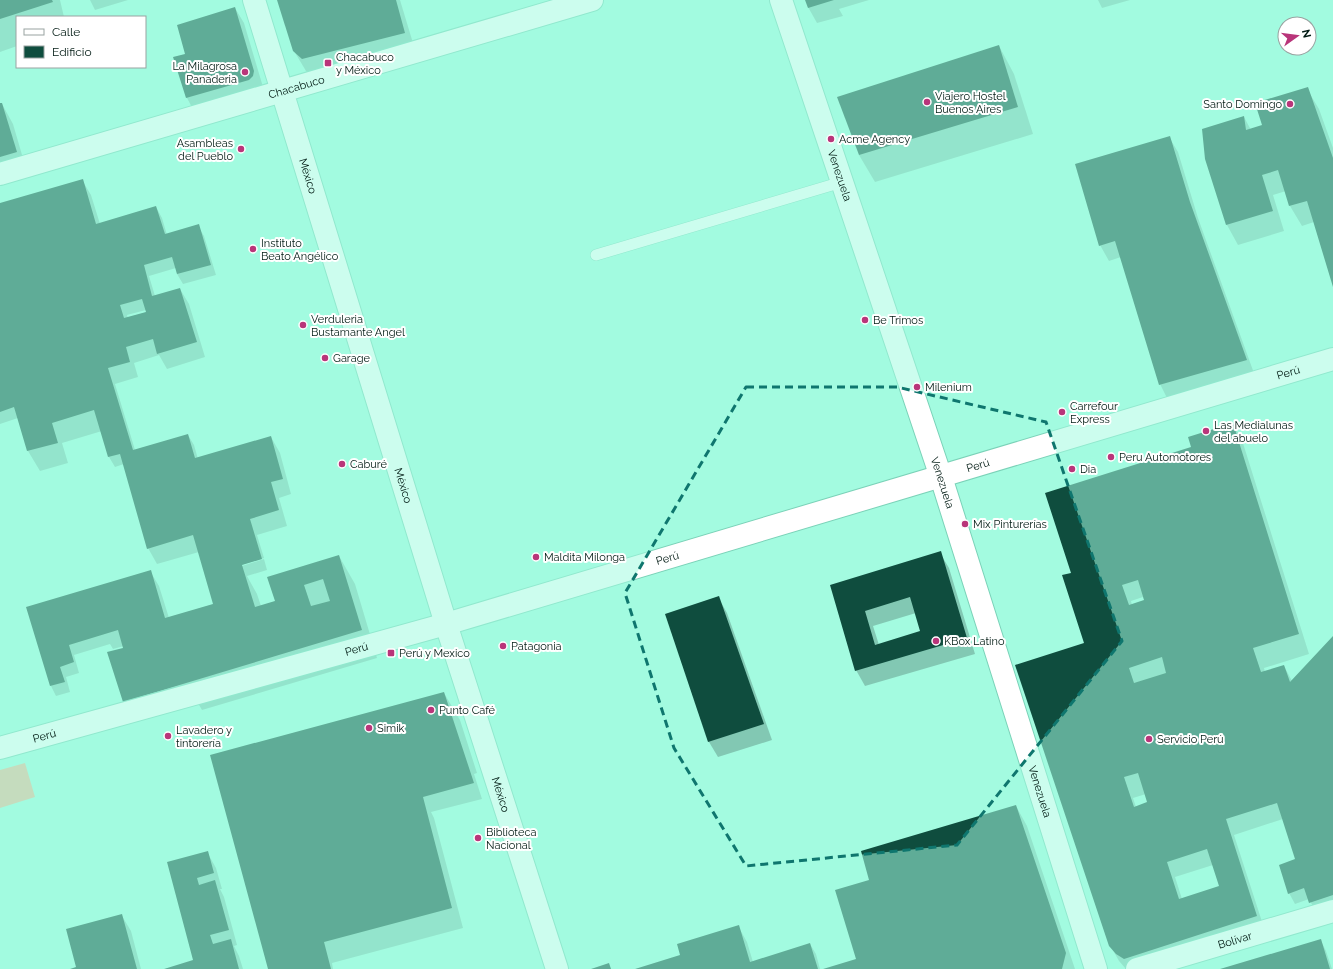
<svg xmlns="http://www.w3.org/2000/svg" width="1333" height="969" font-family="Raleway,sans-serif">
<rect width="100%" height="100%" fill="#a3fbe0"/>
<polygon fill="#efb795" points="25,763 35,797 0,808 0,770"/>
<g fill="#0003" fill-rule="evenodd">
<polygon points="0,0 60,0 64,17 17,17 17,46 0,52"/>
<polygon points="90,0 128,0 95,10"/>
<polygon points="278,0 400,0 416,53 314,79 306,71 294,51"/>
<polygon points="806,0 869,0 839,9 843,16 817,23 808,7"/>
<polygon points="1098,0 1130,0 1102,8"/>
<polygon points="235,8 244,23 263,87 195,113 187,98 174,58 187,54"/>
<polygon points="999,46 1014,74 1033,134 875,182 859,155"/>
<polygon points="1307,89 1319,109 1333,148 1333,285 1314,222 1302,226 1290,206 1286,191 1273,195 1284,231 1238,245 1227,225 1244,117 1251,130 1263,126"/>
<polygon points="0,104 2,104 13,124 27,172 0,180"/>
<polygon points="1169,137 1178,152 1198,218 1255,376 1168,400 1160,384 1121,257 1109,261 1100,245"/>
<path d="M82,180l9,15 9,29 56,-17 6,11 5,17 31,-9 6,10 12,39 -33,9 -6,-10 -1,-6 -27,8 6,20 25,-7 9,15 16,53 -38,12 -8,-14 -25,8 4,14 -23,7 20,66 53,-15 6,10 4,14 73,-22 9,16 11,41 -12,4 8,28 -30,9 7,23 -57,17v2l57,-18 3,11 -20,6 10,18 4,12 15,-5 63,-45 16,28 22,74 -175,52 -7,-12 -63,19 -8,-16v-55l-11,3 -3,-5 -36,11 5,18 -13,4 4,15 -14,4 -5,-10 -24,-78 123,-37 9,15 10,32 45,-14 -15,-52 -42,12 -9,-16 -24,-84 -9,3 -6,-10 -7,-26 -40,12 6,20 -28,8 -12,-20 -10,-33 -18,6v-220zM146,310l1,2 -19,6 -1,-3z"/>
<path d="M1233,424l9,16 67,214 -45,14 1,4 19,-6 8,15 41,-44v270l-17,5 -7,-13 -14,5 -6,-11 8,-33 -14,-41 -49,16 31,96 -115,38h-24l-7,-8 -9,-16 -25,-302 -13,-69 120,-127zM1143,597l2,4 -13,4 -1,-4zM1146,794l4,14 -14,-1 -3,-9zM1213,865l7,22 -38,12 -7,-22z"/>
<path d="M940,553l9,15 26,86 -110,32 -9,-16 -24,-84zM916,613l5,19 -42,13 -6,-19z"/>
<polygon points="718,597 727,613 772,740 718,757 709,742 666,615"/>
<polygon points="444,693 460,720 477,773 474,774 482,799 431,812 434,818 463,928 332,963 333,969 269,969"/>
<polygon points="1016,806 1027,826 1075,969 826,969 857,960 871,880"/>
<polygon points="207,852 216,868 222,889 220,889 224,897 237,945 234,946 239,956 243,969 166,969 194,961 168,863"/>
<polygon points="122,916 131,931 141,969 77,969"/>
<polygon points="738,926 747,942 753,962 810,944 816,954 820,969 637,969 681,956"/>
<polygon points="1321,941 1326,951 1332,969 1222,969"/>
</g>
<g fill="#0f4d3e" fill-rule="evenodd">
<polygon points="0,0 52,0 53,2 0,19"/>
<polygon points="277,0 396,0 405,33 302,59 293,51"/>
<polygon points="805,0 834,0 808,8"/>
<polygon points="235,7 254,71 253,76 249,80 186,98 173,57 185,54 177,25"/>
<polygon points="999,45 1018,107 859,155 837,97"/>
<polygon points="1308,87 1333,158 1333,287 1307,201 1289,206 1278,170 1262,175 1273,211 1226,225 1205,159 1202,129 1244,116 1246,130 1262,125 1255,103"/>
<polygon points="0,103 2,103 17,152 0,157"/>
<polygon points="1170,136 1190,202 1247,360 1159,385 1115,241 1099,246 1075,164"/>
<path d="M83,179l13,45 60,-18 9,28 34,-10 12,41 -34,9 -5,-17 -28,8 8,31 28,-8 17,54 -40,12 -4,-15 -27,8 4,15 -22,6 25,82 55,-16 7,24 76,-22 12,43 -12,3 8,28 -29,9 12,40 -20,6 13,42 20,-6 -8,-24 72,-22 23,75 -239,72 -16,-50 16,-4 -5,-18 -49,15 5,17 -14,5 5,15 -15,4 -24,-79 125,-37 14,48 48,-14 -20,-69 -46,14 -27,-95 -12,3 -14,-47 -42,13 6,20 -31,8 -13,-44 -14,5v-209zM142,299l4,13 -22,6 -4,-13zM323,579l7,22 -19,5 -7,-21z"/>
<path d="M1233,423l66,211 -46,14 8,24 23,-7 6,17 43,-46v259l-24,8 -5,-15 -16,6 -9,-29 16,-6 -18,-56 -51,16 31,97 -133,43 -8,-5 -7,-8 -94,-281 69,-22 -22,-68 9,-2 -26,-80 146,-46 -3,-10zM1138,580l6,20 -15,5 -7,-20zM1162,657l4,16 -32,10 -5,-15zM1138,773l9,29 -13,5 -10,-30zM1207,849l12,37 -40,13 -12,-37z"/>
<path d="M941,551l26,87 -112,33 -25,-86zM910,597l10,34 -45,14 -10,-34z"/>
<polygon points="719,596 764,724 708,742 665,614"/>
<polygon points="444,692 474,783 423,797 452,908 324,942 331,969 268,969 210,755"/>
<polygon points="1016,805 1066,953 1062,969 823,969 856,959 835,890 869,880 861,851"/>
<polygon points="208,851 214,873 197,878 199,885 215,880 229,930 210,935 213,944 231,939 239,969 164,969 193,960 167,862"/>
<polygon points="122,914 137,969 70,969 76,967 66,929"/>
<polygon points="739,925 750,962 810,943 818,969 635,969 680,955 677,944"/>
<polygon points="1321,939 1330,969 1220,969"/>
<polygon points="609,963 611,969 591,969"/>
</g>
<g fill="none" stroke-linecap="round" stroke-linejoin="round">
<g stroke="#7bd2b8" stroke-width="12">
<polyline id="service" points="596,255 842,182"/>
</g>
<g stroke="#7bd2b8" stroke-width="24">
<g id="minor">
<path id="s1" d="M254,0l192,624 111,345"/>
<path id="s2" d="M781,0l160,477 155,492"/>
<path id="s3" d="M0,174l592,-174"/>
<path id="s4" d="M0,748l446,-124 887,-265"/>
<path id="s5" d="M1137,969l196,-58"/>
</g>
</g>
<use href="#service" stroke="#fff" stroke-width="11"/>
<use href="#minor" stroke="#fff" stroke-width="22"/>
</g>
<path d="M0 0H1333V969H0ZM746,387h151l149,35 76,219 -165,204 -211,21 -72,-118 -49,-155z" fill="#a3fbe0" fill-opacity=".55" fill-rule="evenodd"/>
<path fill="none" stroke="#0f766e" stroke-width="3" stroke-dasharray="8 5" stroke-linejoin="round" d="M746,387h151l149,35 76,219 -165,204 -211,21 -72,-118 -49,-155z"/>
<g fill="#b9357a" stroke="#fff" stroke-width="1.5">
<rect x="324" y="59" width="8" height="8" rx="2"/>
<circle cx="245" cy="72" r="4"/>
<circle cx="927" cy="102" r="4"/>
<circle cx="1290" cy="104" r="4"/>
<circle cx="831" cy="139" r="4"/>
<circle cx="241" cy="149" r="4"/>
<circle cx="253" cy="249" r="4"/>
<circle cx="865" cy="320" r="4"/>
<circle cx="303" cy="325" r="4"/>
<circle cx="325" cy="358" r="4"/>
<circle cx="917" cy="387" r="4"/>
<circle cx="1062" cy="412" r="4"/>
<circle cx="1206" cy="431" r="4"/>
<circle cx="1111" cy="457" r="4"/>
<circle cx="342" cy="464" r="4"/>
<circle cx="1072" cy="469" r="4"/>
<circle cx="965" cy="524" r="4"/>
<circle cx="536" cy="557" r="4"/>
<circle cx="936" cy="641" r="4"/>
<circle cx="503" cy="646" r="4"/>
<rect x="387" y="649" width="8" height="8" rx="2"/>
<circle cx="431" cy="710" r="4"/>
<circle cx="369" cy="728" r="4"/>
<circle cx="168" cy="736" r="4"/>
<circle cx="1149" cy="739" r="4"/>
<circle cx="478" cy="838" r="4"/>
</g>
<g text-anchor="middle" stroke-width="4" stroke-linejoin="round" paint-order="stroke">
<g font-size="11" fill="#001a13" stroke="#fff" text-anchor="start">
<text x="336" y="61">Chacabuco<tspan x="336" dy="13">y México</tspan></text>
<text x="237" y="70" text-anchor="end">La Milagrosa<tspan x="237" dy="13">Panaderia</tspan></text>
<text x="935" y="100">Viajero Hostel<tspan x="935" dy="13">Buenos Aires</tspan></text>
<text x="1282" y="108" text-anchor="end">Santo Domingo</text>
<text x="839" y="143">Acme Agency</text>
<text x="233" y="147" text-anchor="end">Asambleas<tspan x="233" dy="13">del Pueblo</tspan></text>
<text x="261" y="247">Instituto<tspan x="261" dy="13">Beato Angélico</tspan></text>
<text x="311" y="323">Verduleria<tspan x="311" dy="13">Bustamante Angel</tspan></text>
<text x="873" y="324">Be Trimos</text>
<text x="333" y="362">Garage</text>
<text x="925" y="391">Milenium</text>
<text x="1070" y="410">Carrefour<tspan x="1070" dy="13">Express</tspan></text>
<text x="1214" y="429">Las Medialunas<tspan x="1214" dy="13">del abuelo</tspan></text>
<text x="1119" y="461">Peru Automotores</text>
<text x="350" y="468">Caburé</text>
<text x="1080" y="473">Dia</text>
<text x="973" y="528">Mix Pinturerías</text>
<text x="544" y="561">Maldita Milonga</text>
<text x="944" y="645">KBox Latino</text>
<text x="511" y="650">Patagonia</text>
<text x="399" y="657">Perú y Mexico</text>
<text x="439" y="714">Punto Café</text>
<text x="377" y="732">Simik</text>
<text x="176" y="734">Lavadero y<tspan x="176" dy="13">tintorería</tspan></text>
<text x="1157" y="743">Servicio Perú</text>
<text x="486" y="836">Biblioteca<tspan x="486" dy="13">Nacional</tspan></text>
</g>
<g font-size="11" fill="#001a13" stroke="#fff">
<text dy="4" stroke="none"><textPath href="#s3" startOffset="309">Chacabuco</textPath></text>
<text dy="4" stroke="none"><textPath href="#s1" startOffset="184">México</textPath></text>
<text dy="4" stroke="none"><textPath href="#s2" startOffset="185">Venezuela</textPath></text>
<text dy="4" stroke="none"><textPath href="#s4" startOffset="1342">Perú</textPath></text>
<text dy="4" stroke="none"><textPath href="#s4" startOffset="1018">Perú</textPath></text>
<text dy="4" stroke="none"><textPath href="#s2" startOffset="509">Venezuela</textPath></text>
<text dy="4" stroke="none"><textPath href="#s1" startOffset="508">México</textPath></text>
<text dy="4" stroke="none"><textPath href="#s4" startOffset="694">Perú</textPath></text>
<text dy="4" stroke="none"><textPath href="#s4" startOffset="370">Perú</textPath></text>
<text dy="4" stroke="none"><textPath href="#s4" startOffset="46">Perú</textPath></text>
<text dy="4" stroke="none"><textPath href="#s2" startOffset="833">Venezuela</textPath></text>
<text dy="4" stroke="none"><textPath href="#s1" startOffset="832">México</textPath></text>
<text dy="4" stroke="none"><textPath href="#s5" startOffset="102">Bolívar</textPath></text>
</g>
</g>
<rect x="16" y="16" width="130" height="52" fill="#ffffff" stroke="#99a3a1"/>
<rect x="24" y="29" width="20" height="6" fill="#ffffff" stroke="#99a3a1"/>
<text x="52" y="36" font-size="12" fill="#001a13">Calle</text>
<rect x="24" y="46" width="20" height="12" fill="#0f4d3e" stroke="#99a3a1"/>
<text x="52" y="56" font-size="12" fill="#001a13">Edificio</text>
<g transform="translate(1297 36) rotate(76)"><circle r="19" fill="#ffffff" stroke="#99a3a1"/>
<path d="M0-3L7 15L0 10L-7 15Z" fill="#b9357a"/>
<text y="-6" font-size="11" font-weight="bold" text-anchor="middle" fill="#001a13">N</text>
</g>
</svg>
